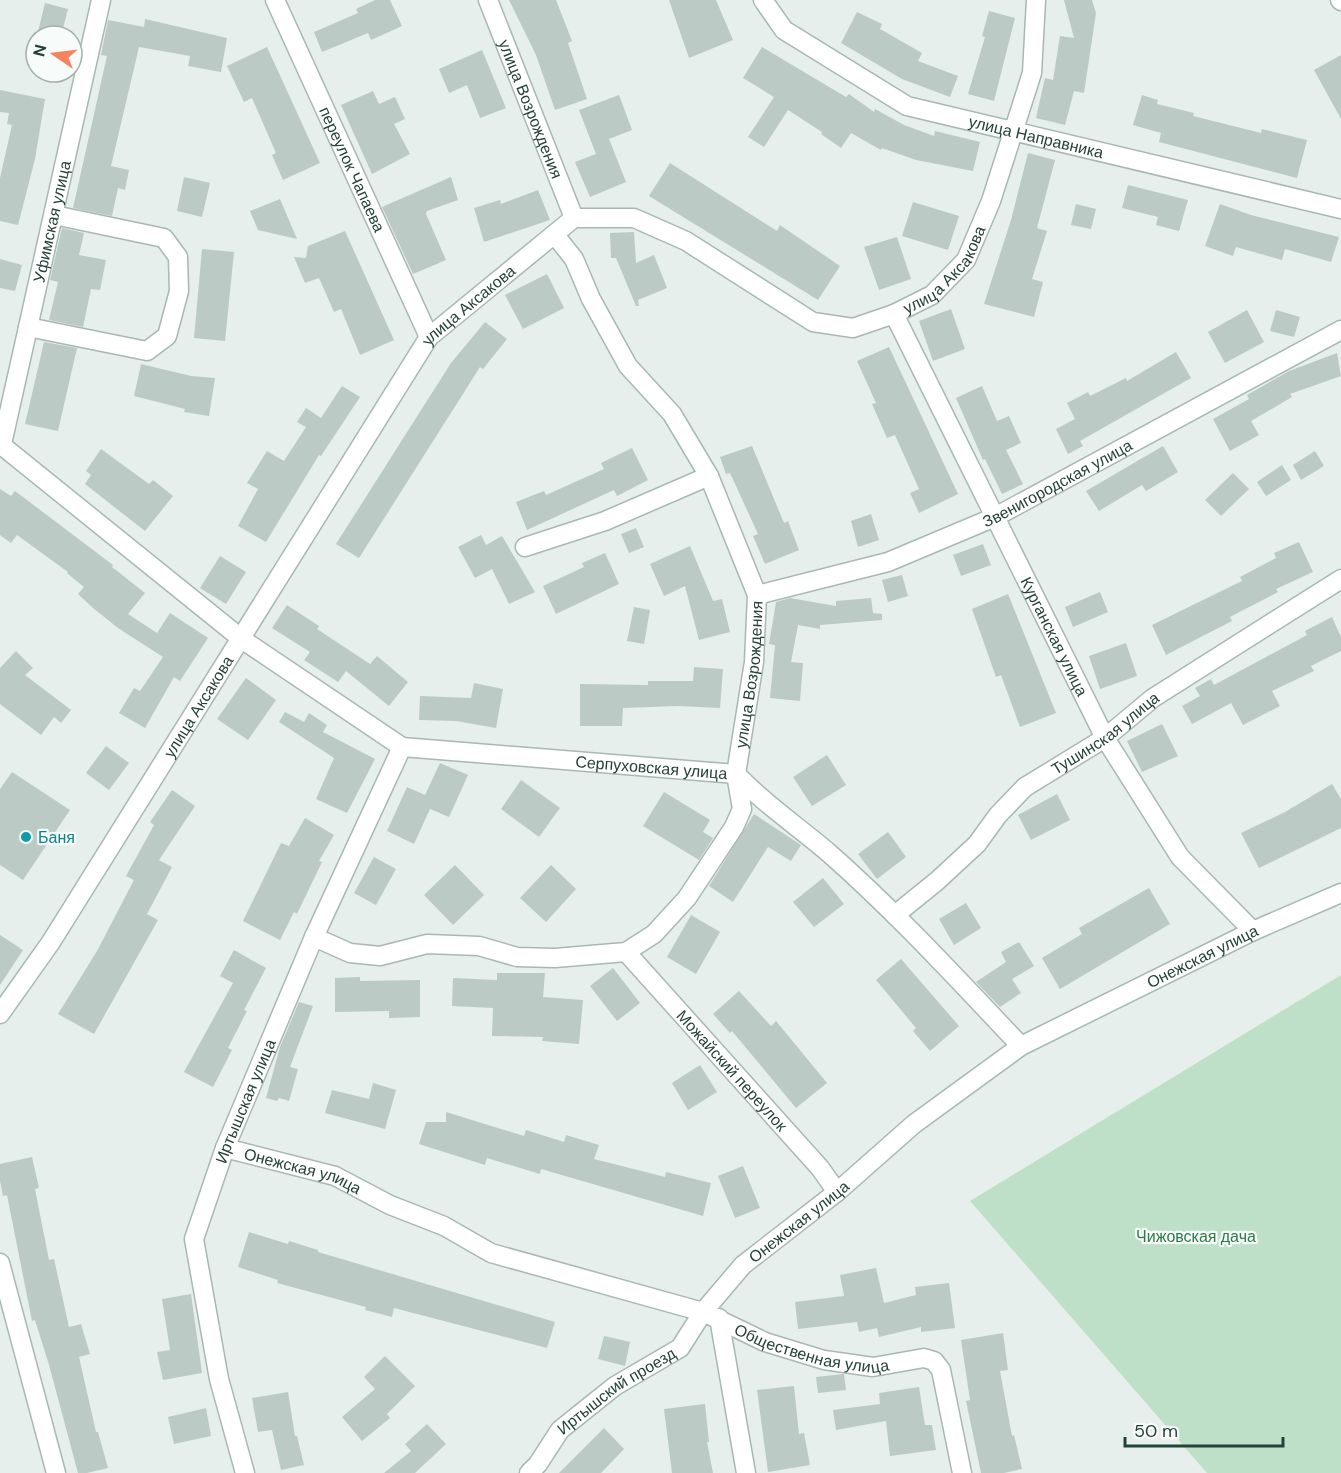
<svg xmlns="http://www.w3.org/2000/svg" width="1341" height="1473" font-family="'DM Sans',sans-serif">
<rect width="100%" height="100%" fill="#e6efeb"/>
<polygon fill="#bfe0c8" points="1341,975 1341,1473 1207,1473 970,1201"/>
<g fill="#bbcac4">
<polygon points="375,0 390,0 402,26 371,40 368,33 322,52 314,32 358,13 356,9"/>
<polygon points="509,0 556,0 572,41 568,43 587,99 555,110 536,55"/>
<polygon points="669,0 716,0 733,40 689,58"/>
<polygon points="1064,0 1092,0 1096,13 1084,93 1074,91 1065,125 1036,118 1045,78 1053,80 1060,36 1074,38"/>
<polygon points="45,3 68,9 61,36 37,36"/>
<polygon points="989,11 1015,18 994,101 968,94 985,37 982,36"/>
<polygon points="857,12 882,24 880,29 922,53 918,61 958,76 950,97 902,79 841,43"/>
<polygon points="145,19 227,38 221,72 188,66 190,56 139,47 111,166 129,170 125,190 118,188 112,216 73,208 107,56 101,55 108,20 144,27"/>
<polygon points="267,47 320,163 283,180 272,155 276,153 252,98 244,102 227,66"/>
<polygon points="762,47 846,97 849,94 874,112 875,109 904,125 934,136 935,131 980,142 973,171 916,160 882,148 881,150 851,133 841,148 821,134 822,132 788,110 764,147 748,137 774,97 743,78"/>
<polygon points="482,50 506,108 480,118 467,85 449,93 439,69"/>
<polygon points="1341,55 1341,119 1314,70"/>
<polygon points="0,90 45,99 35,159 18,225 0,221 0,178 12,125 7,124 9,113 0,112"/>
<polygon points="373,91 379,104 395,97 405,119 394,124 410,154 372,174 341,105"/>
<polygon points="619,95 632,130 609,139 626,182 590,197 575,162 596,154 579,110"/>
<polygon points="1142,95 1158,100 1157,104 1194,113 1193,116 1261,133 1262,129 1307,140 1297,178 1159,142 1161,133 1133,125"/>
<polygon points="1028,153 1055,160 1037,228 1047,231 1032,279 1043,282 1034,317 984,304 1011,220"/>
<polygon points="670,163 777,231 780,225 840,266 818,300 649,196"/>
<polygon points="184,177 210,183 202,217 177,211"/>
<polygon points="451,177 458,200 427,211 426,214 446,260 413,274 382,207"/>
<polygon points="1128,185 1188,200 1179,231 1156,225 1158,217 1122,208"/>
<polygon points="538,190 550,220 484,242 474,208 500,200 501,204"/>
<polygon points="280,199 297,239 258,230 250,211"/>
<polygon points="913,202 959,216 948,250 902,236"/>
<polygon points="1076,204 1096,209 1091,229 1071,225"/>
<polygon points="1220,204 1251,215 1339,237 1331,262 1285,249 1282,260 1236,247 1233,256 1205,246"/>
<polygon points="62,228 84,233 79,255 106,260 100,290 91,289 83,327 49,320 58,282 50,280"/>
<polygon points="345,231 394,340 360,355 341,309 334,312 319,278 305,283 294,257 306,258 308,246"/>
<polygon points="634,232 636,263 654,255 667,288 638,300 639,306 636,306 616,258 611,258 610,233"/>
<polygon points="897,237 911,279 879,290 864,247"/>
<polygon points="202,249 234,252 225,341 194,338"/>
<polygon points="0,259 22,265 15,291 0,288"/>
<polygon points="547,274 564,308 523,329 505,295"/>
<polygon points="951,309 965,349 933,361 919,321"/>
<polygon points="1247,310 1264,342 1225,363 1208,332"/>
<polygon points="1276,310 1300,317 1294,337 1270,331"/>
<polygon points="485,322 507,339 483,369 480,367 359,558 336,544 451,363"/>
<polygon points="44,342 77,348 58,431 25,424"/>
<polygon points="889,347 958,494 919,513 910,493 919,489 895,435 887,438 872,404 876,403 857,361"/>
<polygon points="1176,352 1191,378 1080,441 1083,446 1068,454 1056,429 1075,419 1067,403 1088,392 1090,396 1126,378 1127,381"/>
<polygon points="1337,353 1341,376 1290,394 1292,397 1251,421 1259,435 1230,451 1213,419 1249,399 1247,395 1289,371"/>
<polygon points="141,364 191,376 215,378 209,416 184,412 185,409 134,396"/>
<polygon points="342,386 360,397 321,456 319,455 266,542 238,526 258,489 247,483 267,451 284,461 306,427 297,422 306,408 321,418"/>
<polygon points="982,386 997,421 1009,416 1021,443 1006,450 1023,484 1002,494 985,459 983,460 956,398"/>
<polygon points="752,446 784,523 788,521 799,550 765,564 753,536 758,534 730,473 726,474 720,457"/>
<polygon points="1163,446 1178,472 1146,491 1142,485 1099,511 1086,491"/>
<polygon points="632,448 648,480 617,496 614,490 527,530 516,502 544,491 546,495 604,469 601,463"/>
<polygon points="101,449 149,484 153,480 173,496 145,531 85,484 91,475 86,471"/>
<polygon points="1315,451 1324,466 1301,480 1293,465"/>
<polygon points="1282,465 1291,480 1266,496 1257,482"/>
<polygon points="1233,473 1249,489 1221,516 1205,500"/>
<polygon points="0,489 11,496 15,491 113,565 112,567 145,593 128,614 157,633 170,613 208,638 180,681 174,677 145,728 119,713 134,688 140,691 163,657 118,628 93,608 78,594 84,587 67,573 68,572 17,535 11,543 0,535"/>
<polygon points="871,514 879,540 858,547 851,521"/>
<polygon points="636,528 644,547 629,553 621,534"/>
<polygon points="481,535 486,545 502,536 535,592 509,604 492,569 475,578 458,547"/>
<polygon points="1299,542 1313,572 1276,589 1278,592 1230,617 1232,621 1166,655 1152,625 1242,581 1240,577 1276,558 1274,553"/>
<polygon points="983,544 991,565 961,576 953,555"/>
<polygon points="690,546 713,601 722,599 730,632 699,640 685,586 664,596 650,564"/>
<polygon points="605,553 619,584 556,614 543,586 584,567 582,563"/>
<polygon points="220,556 246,572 226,604 200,588"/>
<polygon points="902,575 908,596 888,602 882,580"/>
<polygon points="1100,592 1108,612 1073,627 1065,607"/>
<polygon points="1008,594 1056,713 1020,727 1001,675 996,677 972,609"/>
<polygon points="790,598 836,606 836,601 871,598 873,613 882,614 882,620 820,625 820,629 798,625 791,662 803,663 800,701 770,698 775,645 769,644 776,602"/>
<polygon points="287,605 319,626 317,629 370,664 377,656 408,682 389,706 346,671 338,682 304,660 310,652 272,628"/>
<polygon points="634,607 650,610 644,644 627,641"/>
<polygon points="1332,617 1341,637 1341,651 1311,666 1314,671 1272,691 1280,706 1243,725 1231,703 1192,724 1182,706 1200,696 1195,688 1211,679 1214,685 1307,635 1305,631"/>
<polygon points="1126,643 1137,676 1100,689 1089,656"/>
<polygon points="16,651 33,668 25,675 71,710 61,723 54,717 41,735 0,704 0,668"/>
<polygon points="694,667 723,669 720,708 678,706 623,708 622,726 580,726 580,684 648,685 648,681 693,681"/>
<polygon points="246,678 276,700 248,740 217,719"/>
<polygon points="474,683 503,689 496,728 456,721 419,720 420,696 471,698"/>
<polygon points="285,712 304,722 309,713 327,725 323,732 375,759 347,813 316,799 334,758 279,722"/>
<polygon points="1162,724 1178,756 1142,772 1127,741"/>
<polygon points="106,746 129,763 109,790 86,773"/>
<polygon points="827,755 846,785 812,806 793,777"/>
<polygon points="440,763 468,775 449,817 430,809 414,844 387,831 407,787 425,795"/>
<polygon points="12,772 70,810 23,880 0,865 0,789"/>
<polygon points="521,780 560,808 539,837 501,809"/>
<polygon points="1332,784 1341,799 1341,828 1259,868 1241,833 1285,812"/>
<polygon points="172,790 195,806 159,860 172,867 147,914 158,920 94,1034 58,1014 97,951 134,880 126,876 154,825 150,822"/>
<polygon points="664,792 710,820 703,832 713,838 699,860 643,826"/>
<polygon points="1057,794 1070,820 1031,840 1018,815"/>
<polygon points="754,814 801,845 791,861 768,847 733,902 709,886"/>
<polygon points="305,818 334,835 319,861 322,862 297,914 294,912 280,940 243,921 281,843 289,846"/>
<polygon points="888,832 906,857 877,879 858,854"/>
<polygon points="374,857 396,869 376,905 354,893"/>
<polygon points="455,865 484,895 453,925 424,895"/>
<polygon points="551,865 576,889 546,922 520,898"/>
<polygon points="823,878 844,904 814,927 793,902"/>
<polygon points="1149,888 1170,924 1060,989 1042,958 1082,934 1079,928"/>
<polygon points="966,903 981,928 954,945 939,919"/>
<polygon points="691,915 720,932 696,974 667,957"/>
<polygon points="0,935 23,950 0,985"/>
<polygon points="1019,942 1034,966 1012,979 1021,993 1000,1007 976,982 1006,962 1001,952"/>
<polygon points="234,950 266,968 244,1010 247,1011 228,1048 232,1050 213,1087 184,1072 233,983 220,976"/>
<polygon points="901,959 959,1026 930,1051 913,1031 916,1028 876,980"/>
<polygon points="613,968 640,1003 617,1021 590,986"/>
<polygon points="497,973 545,973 543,997 583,1000 579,1044 542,1041 543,1037 492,1036 493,1008 452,1006 453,978 497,980"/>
<polygon points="360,977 360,981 420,980 420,1017 389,1018 389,1011 335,1012 335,978"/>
<polygon points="739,991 771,1026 776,1021 827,1083 796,1108 732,1031 730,1033 713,1014"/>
<polygon points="299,1002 313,1006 290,1067 298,1069 289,1101 279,1098 277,1101 266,1098 280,1047"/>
<polygon points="700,1065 717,1092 688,1110 672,1083"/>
<polygon points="373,1083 396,1090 385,1129 325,1113 332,1090 369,1099"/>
<polygon points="446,1112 524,1136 526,1130 564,1142 566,1135 599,1145 594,1159 665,1177 666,1172 711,1183 703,1216 541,1169 540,1174 487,1158 485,1165 419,1144 426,1122 446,1122"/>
<polygon points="32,1157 39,1188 35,1189 49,1260 54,1259 69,1327 81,1324 90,1354 79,1357 96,1432 98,1432 108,1468 87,1473 78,1473 49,1365 35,1320 32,1321 7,1195 3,1196 0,1181 0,1164"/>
<polygon points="743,1166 760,1208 735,1218 718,1176"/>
<polygon points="249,1232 288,1244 289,1241 318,1250 318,1252 555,1322 547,1348 394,1308 392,1317 365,1310 366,1307 277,1283 278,1280 238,1267"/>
<polygon points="876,1268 884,1303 916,1295 915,1287 949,1283 955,1328 921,1332 921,1327 879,1337 877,1328 859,1332 857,1322 798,1329 795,1302 844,1296 840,1275"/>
<polygon points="191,1294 202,1373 163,1380 157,1352 170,1350 162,1299"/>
<polygon points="1003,1333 1008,1370 1000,1371 1012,1436 1014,1435 1022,1469 1004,1473 981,1473 966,1401 970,1400 961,1340"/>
<polygon points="604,1336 630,1342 625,1366 598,1359"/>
<polygon points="385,1356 415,1386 387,1414 390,1418 362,1441 342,1417 375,1389 364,1377"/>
<polygon points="844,1374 846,1390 818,1393 816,1377"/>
<polygon points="794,1386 799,1434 804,1433 810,1465 768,1472 757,1390"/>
<polygon points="919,1387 925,1425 932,1425 936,1450 890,1456 886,1421 836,1430 833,1410 880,1404 879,1393"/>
<polygon points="288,1392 295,1436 297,1436 304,1465 281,1470 272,1430 258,1432 252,1398"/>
<polygon points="705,1404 709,1442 707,1442 713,1473 672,1473 664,1409"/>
<polygon points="206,1408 211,1436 174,1444 168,1417"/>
<polygon points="427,1424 446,1444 415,1473 384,1473 411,1451 405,1444"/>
<polygon points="604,1428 624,1449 601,1473 559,1473"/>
</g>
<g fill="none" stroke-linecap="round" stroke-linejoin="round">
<g stroke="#a8b8b2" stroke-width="21">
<g id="minor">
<path id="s1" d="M275,0l154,337"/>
<path id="s2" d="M488,0l86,218"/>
<path id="s3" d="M763,0l21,30 123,76 434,103"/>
<polyline points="1340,0 1341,1"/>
<path id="s4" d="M894,314l211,424 75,119 73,74"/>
<polyline points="28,327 147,351 167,336 179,291 178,257 164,238 54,215"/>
<path id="s5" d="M0,444l243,196 159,107 334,27c29,31 63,53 94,80 68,60 129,127 191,192"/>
<path id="s6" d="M2,444l99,-444"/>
<polyline points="525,547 605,521 709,476"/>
<path id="s7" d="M757,595l131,-33 107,-45 346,-187"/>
<path id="s8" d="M895,915l42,-34 40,-37 21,-29 27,-28 80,-49 48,-40 188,-119"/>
<path id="s9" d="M314,937l36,16 30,3 47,-12 52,2 38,11 38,1 71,-6 28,-18 33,-36 47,-71 8,-18 -6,-35 18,-112 3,-67 -48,-119 -37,-62 -44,-48 -37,-67 -17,-40 -19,-24"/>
<path id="s10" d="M626,952l194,216 17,24"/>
<path id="s11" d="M0,1014l51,-72 378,-605 145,-119h60l52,23 127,81 40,6 41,-14 38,-19 34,-35 25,-59 41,-128 4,-73"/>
<path id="s12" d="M225,1148l110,28 55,29 54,21 47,27 212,59 62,30 59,18 49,7 51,-9 10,3 7,9 21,103"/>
<polyline points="0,1263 56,1473"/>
<polyline points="719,1318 746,1473"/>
<path id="s13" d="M245,1473l-26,-94 -25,-140 31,-91 89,-211 88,-190"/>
<path id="s14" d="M529,1473l9,-9 22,-34 55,-44 65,-38 23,-36 40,-47 94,-73 77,-68 107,-78 232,-115 88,-38"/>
</g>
</g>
<use href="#minor" stroke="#fff" stroke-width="18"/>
</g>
<circle fill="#0f9aa8" stroke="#f7fbf9" stroke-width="2" cx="26" cy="837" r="6"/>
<g text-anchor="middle" stroke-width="4.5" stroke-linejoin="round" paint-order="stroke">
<g font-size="16" fill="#24423a" stroke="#f7fbf9">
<text dy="6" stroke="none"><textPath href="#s2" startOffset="117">улица Возрождения</textPath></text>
<text dy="6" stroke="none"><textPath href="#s3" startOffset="314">улица Направника</textPath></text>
<text dy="6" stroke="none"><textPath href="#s1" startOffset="186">переулок Чапаева</textPath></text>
<text dy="6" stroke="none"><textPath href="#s6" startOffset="228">Уфимская улица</textPath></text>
<text dy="6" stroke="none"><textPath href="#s11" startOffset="1410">улица Аксакова</textPath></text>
<text dy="6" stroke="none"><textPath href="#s11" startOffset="852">улица Аксакова</textPath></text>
<text dy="6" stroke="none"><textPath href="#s7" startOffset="322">Звенигородская улица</textPath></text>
<text dy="6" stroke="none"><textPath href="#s4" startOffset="360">Курганская улица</textPath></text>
<text dy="6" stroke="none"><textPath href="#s9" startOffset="642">улица Возрождения</textPath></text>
<text dy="6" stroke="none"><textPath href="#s11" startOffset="366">улица Аксакова</textPath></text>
<text dy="6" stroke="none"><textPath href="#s8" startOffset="280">Тушинская улица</textPath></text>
<text dy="6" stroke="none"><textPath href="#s5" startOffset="754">Серпуховская улица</textPath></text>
<text dy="6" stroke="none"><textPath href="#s14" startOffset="860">Онежская улица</textPath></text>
<text dy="6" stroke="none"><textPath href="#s10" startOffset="159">Можайский переулок</textPath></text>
<text dy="6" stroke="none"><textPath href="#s13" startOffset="387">Иртышская улица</textPath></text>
<text dy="6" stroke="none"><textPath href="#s12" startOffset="81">Онежская улица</textPath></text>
<text dy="6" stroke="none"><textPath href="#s14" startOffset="374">Онежская улица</textPath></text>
<text dy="6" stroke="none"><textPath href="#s12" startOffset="624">Общественная улица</textPath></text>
<text dy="6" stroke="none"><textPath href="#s14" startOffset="122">Иртышский проезд</textPath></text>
</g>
<g font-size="16" fill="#0d838f" stroke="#f7fbf9" text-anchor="start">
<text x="38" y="843">Баня</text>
</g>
<g font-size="16" fill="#2d7a4b" stroke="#f7fbf9">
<text x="1196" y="1242">Чижовская дача</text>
</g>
</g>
<g transform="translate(54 54) rotate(284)"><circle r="28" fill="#f7fbf9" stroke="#a3b1ad" stroke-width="1.5"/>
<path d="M0-4.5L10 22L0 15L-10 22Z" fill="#f4845f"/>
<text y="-9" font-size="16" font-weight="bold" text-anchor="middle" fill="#24423a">N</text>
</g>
<path d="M1125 1437v9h158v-9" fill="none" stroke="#24423a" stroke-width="3"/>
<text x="1134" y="1437" font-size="18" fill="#24423a" stroke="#f7fbf9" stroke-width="4.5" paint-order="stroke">50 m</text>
</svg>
